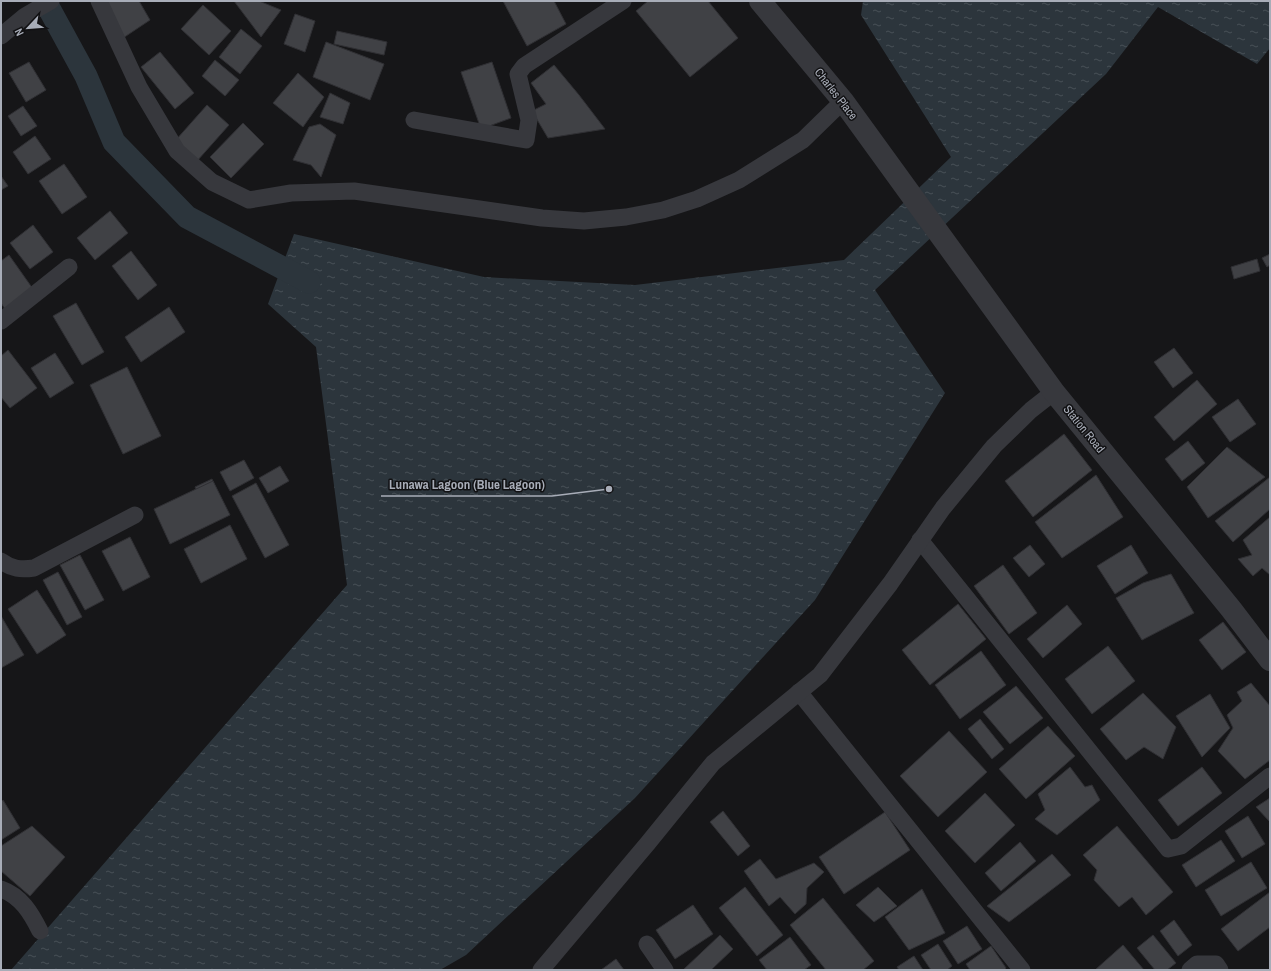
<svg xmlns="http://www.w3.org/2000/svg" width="1271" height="971" font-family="'Archivo Narrow',sans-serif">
<defs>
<pattern id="water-ripples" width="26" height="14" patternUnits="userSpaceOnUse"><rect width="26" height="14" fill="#2c353c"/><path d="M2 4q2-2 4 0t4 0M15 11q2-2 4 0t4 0" fill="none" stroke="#485056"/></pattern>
</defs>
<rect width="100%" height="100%" fill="#161618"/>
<polygon fill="url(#water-ripples)" points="863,1 1270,1 1270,48 1257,64 1158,7 1106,74 875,290 945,393 815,600 635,798 466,955 440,970 11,970 347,585 316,347 268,304 294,234 484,277 635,285 844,260 951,157 861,15"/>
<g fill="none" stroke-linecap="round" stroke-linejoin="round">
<polyline stroke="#2c353c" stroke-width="23" points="45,1 86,76 114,142 187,217 309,282"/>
</g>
<g fill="#404145" stroke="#303034">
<polygon points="106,1 139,1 150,20 123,38"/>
<polygon points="234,1 259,1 281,10 261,37"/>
<polygon points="503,1 554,1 566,24 527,46"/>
<polygon points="648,1 708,1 738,38 690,77 636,11"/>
<polygon points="203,5 231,31 209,55 181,29"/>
<polygon points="295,14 315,21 305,52 284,44"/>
<polygon points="241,29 262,46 240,74 219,57"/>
<polygon points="337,31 387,42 384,55 334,44"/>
<polygon points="326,42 384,64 370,100 313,77"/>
<polygon points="160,52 194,93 175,109 141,67"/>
<polygon points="215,60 239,80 225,96 202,76"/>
<polygon points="29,62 46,90 26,102 9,73"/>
<polygon points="492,62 511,118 481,129 461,72"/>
<polygon points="554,65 579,95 605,129 548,138 532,111 546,104 531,83"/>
<polygon points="298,73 324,97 303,127 273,103"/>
<polygon points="330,93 350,103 343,124 320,117"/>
<polygon points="207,105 229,125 197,161 175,141"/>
<polygon points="23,106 37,126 21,136 8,116"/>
<polygon points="243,123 264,144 231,178 210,157"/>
<polygon points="320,124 336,135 321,177 311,165 293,160 309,127"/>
<polygon points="35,136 51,159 28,174 13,152"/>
<polygon points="64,164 87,197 62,214 39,181"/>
<polygon points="1,176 8,186 1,190"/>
<polygon points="110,211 128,233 95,260 77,238"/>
<polygon points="33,225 53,252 30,269 10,243"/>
<polygon points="131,251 157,285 138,300 112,266"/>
<polygon points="1270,254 1270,265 1267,267 1262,258"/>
<polygon points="9,255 33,289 5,309 1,303 1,261"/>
<polygon points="1257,259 1260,271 1234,279 1231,267"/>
<polygon points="76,303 104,352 82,365 53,316"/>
<polygon points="169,307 185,332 141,362 125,337"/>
<polygon points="1174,348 1193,373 1173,388 1154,362"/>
<polygon points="8,350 37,388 10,408 1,397 1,356"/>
<polygon points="55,353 74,383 50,398 31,368"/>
<polygon points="127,367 161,436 123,454 90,385"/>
<polygon points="1197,380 1217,404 1174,441 1154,417"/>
<polygon points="1238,399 1256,424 1230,442 1212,417"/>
<polygon points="1064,434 1092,470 1033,517 1005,481"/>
<polygon points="1188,441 1205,463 1182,481 1165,459"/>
<polygon points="1227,447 1265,477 1208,518 1187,487"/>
<polygon points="244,460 254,478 230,491 220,472"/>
<polygon points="280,466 289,481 268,493 259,478"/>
<polygon points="1096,475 1123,517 1062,558 1035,522"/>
<polygon points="1270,477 1270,509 1233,542 1215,521"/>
<polygon points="212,479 225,508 209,516 195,487"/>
<polygon points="213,481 230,515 170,544 154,509"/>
<polygon points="256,483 289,545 265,558 232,496"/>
<polygon points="1270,517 1270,575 1262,568 1253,576 1238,559 1252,555 1243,540"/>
<polygon points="230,525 247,559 201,583 184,549"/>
<polygon points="130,537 150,577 123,591 102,551"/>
<polygon points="1030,545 1045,564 1029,577 1013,558"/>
<polygon points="1131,545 1148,573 1115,594 1097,566"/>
<polygon points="80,555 104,600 85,610 60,565"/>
<polygon points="1003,565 1037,613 1009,634 974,586"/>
<polygon points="58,572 82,617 67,625 43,580"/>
<polygon points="1171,574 1194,613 1142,640 1116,598 1143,583"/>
<polygon points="37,590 66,635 37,654 8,609"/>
<polygon points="958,604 986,639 930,685 902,650"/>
<polygon points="1067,605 1082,624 1043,658 1027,639"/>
<polygon points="1,616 24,655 1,668"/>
<polygon points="1223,622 1246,652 1222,670 1199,640"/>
<polygon points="1108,646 1135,681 1092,714 1065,679"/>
<polygon points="981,651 1006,685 960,719 935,685"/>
<polygon points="1251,683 1270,706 1270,760 1245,779 1218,751 1233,728 1227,715 1242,701 1237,692"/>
<polygon points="1016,686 1043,718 1010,744 983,712"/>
<polygon points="1143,693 1176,727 1163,759 1144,747 1126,760 1100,729"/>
<polygon points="1210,694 1230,728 1202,757 1176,716"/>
<polygon points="980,719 1004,749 992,759 968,729"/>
<polygon points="1048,726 1075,756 1026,799 999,769"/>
<polygon points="949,731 987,772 938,817 900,776"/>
<polygon points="1070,767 1085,787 1092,785 1100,800 1057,835 1035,819 1045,810 1038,794"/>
<polygon points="1202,767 1222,793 1178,826 1158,800"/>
<polygon points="985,793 1015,825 975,863 945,831"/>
<polygon points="1270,798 1270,822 1256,807"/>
<polygon points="3,800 20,828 1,840 1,802"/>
<polygon points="723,811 750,846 738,856 710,822"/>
<polygon points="885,812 910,850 844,894 819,857"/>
<polygon points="1248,816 1265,844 1242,858 1225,831"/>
<polygon points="32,826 65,857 30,896 1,871 1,846"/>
<polygon points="1117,826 1173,892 1146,915 1132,897 1119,907 1094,880 1097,870 1083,855"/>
<polygon points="1221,840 1235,861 1196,887 1182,865"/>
<polygon points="1020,842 1036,861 1001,891 985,873"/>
<polygon points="1052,854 1071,875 1009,922 987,906"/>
<polygon points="760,859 776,879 814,863 824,872 807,888 806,904 795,914 780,897 769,906 744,871"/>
<polygon points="1251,862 1267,888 1221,916 1205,890"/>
<polygon points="745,887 783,935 757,956 719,908"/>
<polygon points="878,887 897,906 874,922 856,905"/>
<polygon points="922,889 945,933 909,950 885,917"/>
<polygon points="1270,892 1270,927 1238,951 1221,929"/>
<polygon points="823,898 874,961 863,970 826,970 790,925"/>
<polygon points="693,905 713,934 675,959 656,930"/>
<polygon points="1174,920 1192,945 1178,956 1160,931"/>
<polygon points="967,926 982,949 958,964 943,941"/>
<polygon points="720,935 733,949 711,970 683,970"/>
<polygon points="1153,935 1176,963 1167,970 1155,970 1137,948"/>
<polygon points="790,937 811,965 804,970 767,970 759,960"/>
<polygon points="938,944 952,966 947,970 931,970 921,955"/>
<polygon points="1123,945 1144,970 1095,970"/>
<polygon points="991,946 1006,968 1004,970 970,970 966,964"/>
<polygon points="914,956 923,970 899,970 897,967"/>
<polygon points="616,959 624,970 601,970"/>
</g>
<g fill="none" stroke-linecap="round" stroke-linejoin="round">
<g stroke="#37383d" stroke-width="17">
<polyline points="99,1 139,87 177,151 212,182 249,200 291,193 354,191 542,218 584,221 626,217 663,210 697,199 739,180 803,140 843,101"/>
<polyline points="1,36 25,16 51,1"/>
<polyline points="414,120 526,140 529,120 518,74 524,66 623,1"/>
<polyline points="1,321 69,267"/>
<polyline points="920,540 1168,849 1181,846 1270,776"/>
<path d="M1,561c11,8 20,9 33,7l101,-53"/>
<polyline points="799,692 1022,970"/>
<path d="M1,889c20,7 30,24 39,42"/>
<polyline points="647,944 665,970"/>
<polyline points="541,970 648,843 713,763 820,675 890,584 943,508 994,446 1031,410 1054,392"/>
<polyline points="1190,970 1197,964 1216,964 1220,970"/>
</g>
<polyline stroke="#37383d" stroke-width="22" points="760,1 843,101 1054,392 1231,609 1270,660"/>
</g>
<g text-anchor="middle" stroke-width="3" stroke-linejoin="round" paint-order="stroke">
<g font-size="12" fill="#a8adb8" stroke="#111113">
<text transform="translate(836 94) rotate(52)" y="4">Charles Place</text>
<text transform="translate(1084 429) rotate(51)" y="4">Station Road</text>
</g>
</g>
<path fill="none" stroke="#a8adb8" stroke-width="1.5" d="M609 489L552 496H381"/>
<circle fill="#a8adb8" stroke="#111113" stroke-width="1.5" cx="609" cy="489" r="4"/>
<g font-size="13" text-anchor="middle" font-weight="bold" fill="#a8adb8" stroke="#111113" stroke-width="3" stroke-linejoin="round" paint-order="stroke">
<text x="467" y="489">Lunawa Lagoon (Blue Lagoon)</text>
</g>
<rect width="1271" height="971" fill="none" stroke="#a8adb8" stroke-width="4"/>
<g transform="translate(28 28) rotate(244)" stroke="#111113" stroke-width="3" paint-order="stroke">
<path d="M0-3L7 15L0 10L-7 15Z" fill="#a8adb8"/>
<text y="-6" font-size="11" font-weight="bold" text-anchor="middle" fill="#a8adb8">N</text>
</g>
</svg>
